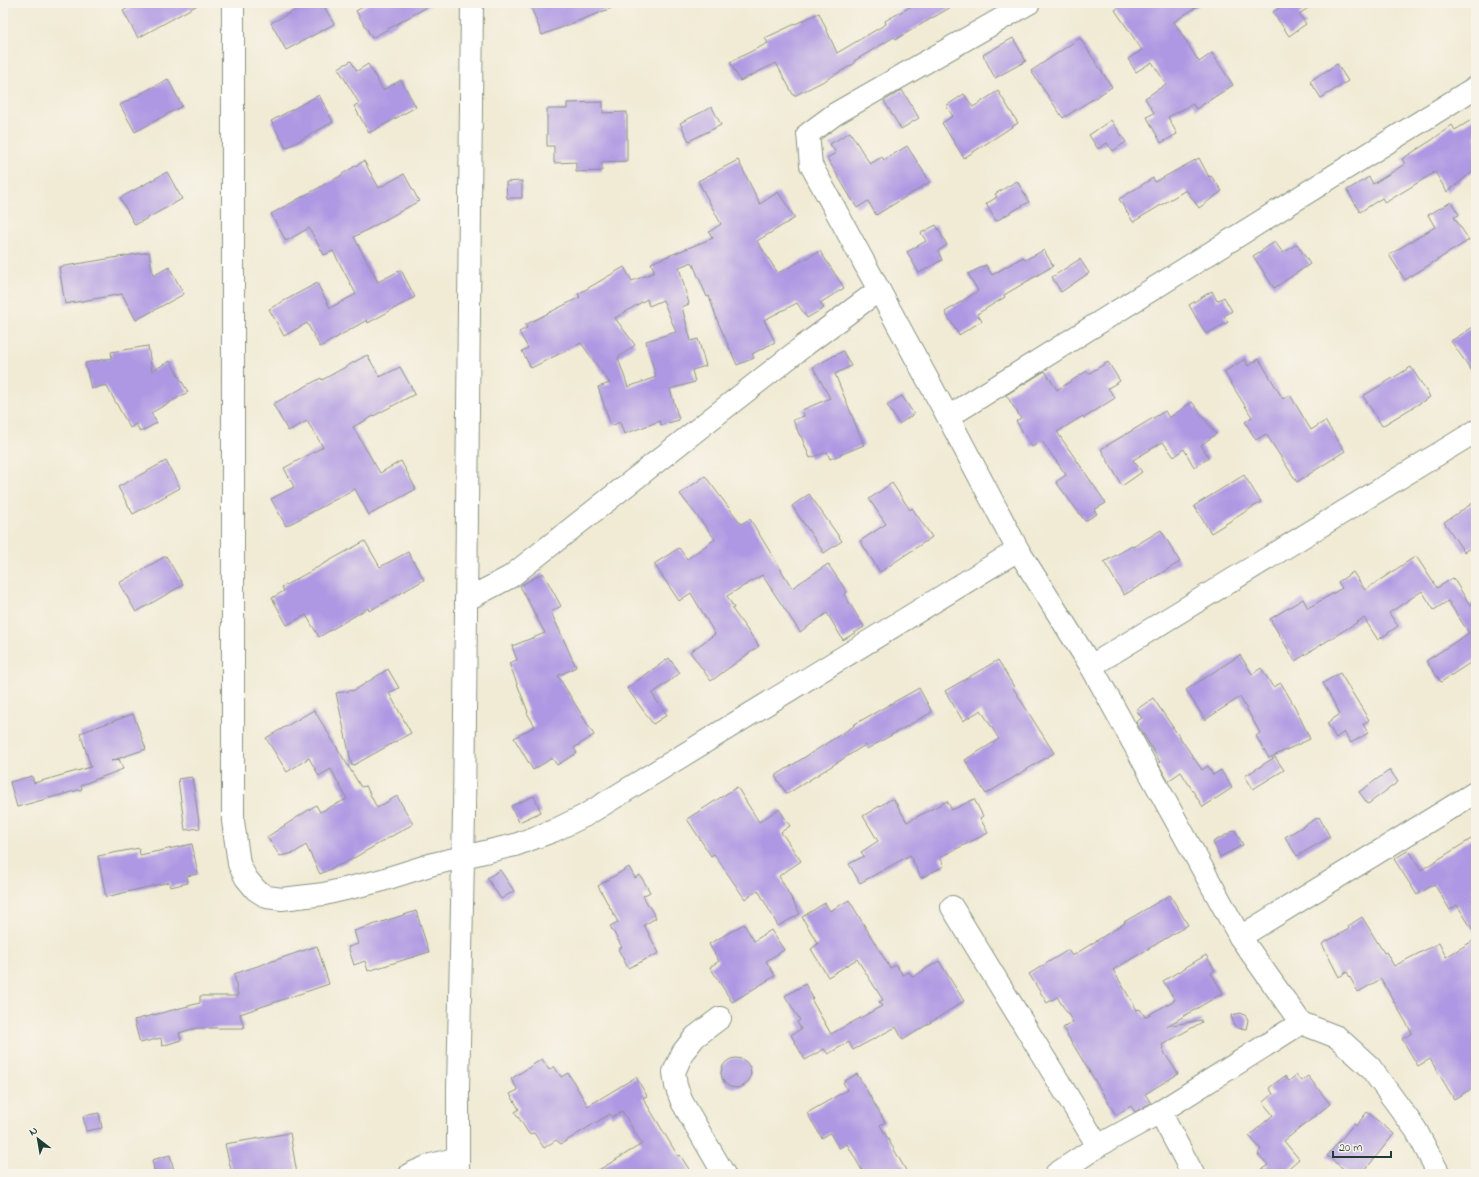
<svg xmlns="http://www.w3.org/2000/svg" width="1479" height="1177" font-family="'Indie Flower',sans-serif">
<rect width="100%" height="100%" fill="#f7f3e8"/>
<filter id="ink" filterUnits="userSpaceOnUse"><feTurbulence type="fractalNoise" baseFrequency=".025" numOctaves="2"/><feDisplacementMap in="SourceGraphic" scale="8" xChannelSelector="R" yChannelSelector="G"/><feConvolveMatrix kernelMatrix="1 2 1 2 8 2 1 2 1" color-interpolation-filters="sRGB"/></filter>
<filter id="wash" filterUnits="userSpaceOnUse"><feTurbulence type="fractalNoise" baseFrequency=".012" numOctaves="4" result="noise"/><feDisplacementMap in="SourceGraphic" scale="16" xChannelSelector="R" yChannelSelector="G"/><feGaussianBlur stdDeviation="0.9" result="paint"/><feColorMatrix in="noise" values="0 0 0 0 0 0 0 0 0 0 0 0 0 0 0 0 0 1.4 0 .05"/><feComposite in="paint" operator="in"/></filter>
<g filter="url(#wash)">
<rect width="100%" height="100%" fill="#f1ebd5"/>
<g id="blocks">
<g fill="#af98e3" fill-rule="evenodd">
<polygon points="137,3 201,3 138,38 123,11"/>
<polygon points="309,3 322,3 334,24 286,50 271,23"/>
<polygon points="370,3 434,3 372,38 356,11"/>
<polygon points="542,3 622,3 622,4 542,35 531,7"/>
<polygon points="917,3 958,3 896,39 894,37 854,61 855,63 826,80 794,96 776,63 740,81 730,62 768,43 765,38 819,13 837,53 886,24 885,21"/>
<polygon points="1125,3 1202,3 1174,22 1199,62 1212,53 1233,85 1196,109 1193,104 1168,117 1177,134 1161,143 1147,117 1154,113 1145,98 1166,84 1152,62 1136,72 1128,59 1142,50 1115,10"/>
<polygon points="1286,3 1316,3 1299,14 1306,24 1289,36 1273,12"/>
<polygon points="1013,38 1026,61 995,78 983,55"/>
<polygon points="1080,38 1112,87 1063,118 1031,71"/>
<polygon points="351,61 357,71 368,64 383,90 401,80 416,107 369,133 354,106 359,103 338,68"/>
<polygon points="1337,64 1348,81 1321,98 1310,81"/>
<polygon points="168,79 182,106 135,132 120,105"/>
<polygon points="902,90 919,118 901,129 884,101"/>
<polygon points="998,91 1018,123 964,158 942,123 953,116 946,106 964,94 973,107"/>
<polygon points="319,95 333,122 286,148 271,121"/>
<polygon points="603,102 603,113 627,112 627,161 602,162 602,171 576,172 576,162 554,163 554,146 547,146 547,109 567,109 567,103"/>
<polygon points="712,107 721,125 689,141 680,123"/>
<polygon points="1476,117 1476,169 1447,192 1435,172 1385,203 1382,198 1360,212 1347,190 1369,177 1373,184 1405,164 1402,159 1432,140 1452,125 1455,130"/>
<polygon points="1111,120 1126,142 1113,151 1107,143 1098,149 1089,135"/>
<polygon points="850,132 870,164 882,157 884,160 907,146 930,182 876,215 868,201 857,208 827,158 836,153 830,144"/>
<polygon points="1199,158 1209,177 1211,176 1222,191 1199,208 1186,190 1133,222 1119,199 1153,178 1155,182"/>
<path d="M738,160l22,44 18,-12 17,26 -38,23 21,32 42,-22 24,37 -24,15 4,5 -17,10 -10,-15 -33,17 11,22 -23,12 2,4 -17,7 -19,-43 -9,-26 -2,1 -15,-35 -13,5 10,37 -7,3 9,34 7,-2 8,27 -14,4 3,12 -25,7 9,31 -18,5 -1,-4 -36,13 -4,-12 -9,4 -13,-39 12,-4 -29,-40 -50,25 -9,-17 6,-3 -9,-16 8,-4 -2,-3 55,-28 -2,-3 46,-27 8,14 23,-9 -4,-9 62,-25 -4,-6 12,-8 -23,-43zM647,299l2,7 14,-6 13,32 -30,9 10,36 -28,10 -10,-29 17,-13 -20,-27z"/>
<polygon points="364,161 379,188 404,174 419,201 354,237 378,282 401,270 415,297 368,323 367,320 320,347 307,323 284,336 269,309 317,283 330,308 356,294 333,251 324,255 309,228 286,241 271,214 342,175 342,174"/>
<polygon points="167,172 182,199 135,225 120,198"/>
<polygon points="522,181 522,198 507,198 506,182"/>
<polygon points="1017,181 1029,202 996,221 986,204 997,197 995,194"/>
<polygon points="1451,202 1459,215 1454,217 1469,240 1405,280 1389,255 1435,227 1428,215"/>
<polygon points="936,225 947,245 938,251 942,260 919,273 907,252 926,241 921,233"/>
<polygon points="1275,242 1283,253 1297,244 1310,264 1274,288 1253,256"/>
<polygon points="1044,250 1053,266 1004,295 1005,297 977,314 982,321 959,335 945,312 978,291 968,274 986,265 992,275 1023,257 1025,260"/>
<polygon points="149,252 153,276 169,267 184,294 136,320 122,294 65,304 59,267"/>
<polygon points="1080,259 1089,273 1061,292 1052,277"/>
<polygon points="1212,291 1217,301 1224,297 1232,311 1224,316 1228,322 1206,334 1189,305"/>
<polygon points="1476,325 1476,377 1451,341"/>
<polygon points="148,346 152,371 170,361 188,392 151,413 157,423 140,432 136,424 130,428 106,385 91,389 85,363 112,358 111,352"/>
<polygon points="843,351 851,366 835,374 864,445 830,459 827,452 810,458 801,436 800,436 793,420 804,416 802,410 830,398 813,367"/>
<polygon points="367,355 380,377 400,367 415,394 353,427 380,473 401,461 416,489 369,515 355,489 286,526 271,499 294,487 284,468 323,447 307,421 288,431 273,404 321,378 322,380"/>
<polygon points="1245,359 1248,366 1259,359 1283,399 1290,395 1311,430 1325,421 1345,451 1297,482 1266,434 1256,440 1245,422 1252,417 1224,372"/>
<polygon points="1108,362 1120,381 1108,388 1115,398 1084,418 1083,416 1057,432 1106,503 1094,510 1097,514 1085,521 1056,482 1066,475 1042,441 1032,447 1016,421 1021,418 1006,395 1045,371 1057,390 1087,371 1088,374"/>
<polygon points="1411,367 1430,397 1382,426 1363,396"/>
<polygon points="902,396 914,414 899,424 887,405"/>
<polygon points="1192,402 1216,434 1201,445 1209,458 1194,467 1184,449 1174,457 1163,442 1133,460 1142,472 1122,486 1101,449 1165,411 1169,418"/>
<polygon points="166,461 180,488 133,514 118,487"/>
<polygon points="1244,475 1261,502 1211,533 1194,506"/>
<polygon points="705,476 741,524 750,519 792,588 828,564 847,592 844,594 864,627 843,640 827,613 800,632 762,575 727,596 734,608 732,609 759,646 711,681 690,652 715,634 691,593 679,601 654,564 679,548 687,559 715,539 680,494"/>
<polygon points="892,483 910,510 912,508 932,537 880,572 860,541 886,524 869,499"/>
<polygon points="809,494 842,541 824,553 792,506"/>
<polygon points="1476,501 1476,544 1464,552 1444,522"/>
<polygon points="1161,530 1180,562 1124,595 1104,562 1132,546 1133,547"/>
<polygon points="365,541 380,567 408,552 424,580 369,611 368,608 319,637 306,615 287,625 272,598 284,591 282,587"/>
<polygon points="166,556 183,585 136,612 119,583"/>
<polygon points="1416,556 1437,588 1453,578 1470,605 1476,601 1476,659 1441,682 1426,661 1469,633 1448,601 1434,610 1422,591 1389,613 1398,626 1378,640 1364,618 1295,661 1270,619 1303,599 1308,608 1342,588 1338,582 1353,572 1365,590"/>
<polygon points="543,573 561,606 551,612 576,667 558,676 594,735 574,748 577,753 557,765 552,758 533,770 514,738 535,726 527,713 528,712 509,663 517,660 512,646 545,633 520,586"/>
<polygon points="1240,655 1252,674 1261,668 1273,687 1281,683 1295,707 1310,739 1269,758 1256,736 1260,733 1240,697 1205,720 1186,690"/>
<polygon points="669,658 680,673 652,694 667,715 653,724 627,688"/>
<polygon points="998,660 1014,687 1013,688 1054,753 986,794 965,760 999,739 981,710 963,721 945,691"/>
<polygon points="388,669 399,688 389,693 411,733 352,766 336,693 355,690"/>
<polygon points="1340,673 1369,720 1363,724 1368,733 1351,743 1344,732 1336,738 1327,723 1340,714 1323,683"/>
<polygon points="919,688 932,712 867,749 865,745 787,794 775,776 854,726 853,725"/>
<polygon points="1153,698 1202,770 1208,766 1213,775 1221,770 1232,788 1203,807 1181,772 1168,781 1158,763 1160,762 1136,722 1142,718 1136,710"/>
<polygon points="314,710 361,787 366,786 377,808 397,796 413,824 352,859 320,874 306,845 294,853 280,856 267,837 316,805 320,812 347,799 331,769 319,776 309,758 287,772 266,738"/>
<polygon points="133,714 146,749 111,761 119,759 123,769 81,785 82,789 17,807 10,782 32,776 34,783 91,767 80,733"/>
<polygon points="1275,757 1284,770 1253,789 1245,776"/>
<polygon points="1390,770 1398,782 1368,804 1359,792"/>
<polygon points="192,777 200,828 185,830 178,779"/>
<polygon points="737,787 759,822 779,809 790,826 781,832 801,861 779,876 800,914 778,926 758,890 745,899 714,854 711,856 687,819"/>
<polygon points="534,796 541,812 519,822 511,806"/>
<polygon points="893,798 907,822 947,801 952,810 974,799 983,816 980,818 988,833 940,857 944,866 921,878 910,855 860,883 849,864 864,856 861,852 878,841 863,816"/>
<polygon points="1319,817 1330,837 1297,856 1285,837"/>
<polygon points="1235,830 1243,845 1220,857 1213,842"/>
<polygon points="1476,836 1476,935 1457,905 1450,910 1434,884 1417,895 1394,859 1409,850 1421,870"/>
<polygon points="192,844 198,874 187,876 188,883 170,887 169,882 106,897 98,856 139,848 140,855"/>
<polygon points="629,867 635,878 640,875 650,892 643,896 656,918 644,925 659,953 628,968 618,949 622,947 610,926 618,922 598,886"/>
<polygon points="500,870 514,891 501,899 487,878"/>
<polygon points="1170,895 1188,925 1113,970 1137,1010 1140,1009 1145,1017 1175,1000 1163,981 1206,955 1215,970 1211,973 1223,993 1167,1026 1201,1020 1202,1022 1162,1045 1163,1048 1162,1049 1178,1074 1145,1094 1151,1103 1135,1112 1131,1106 1116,1115 1063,1028 1073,1022 1057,997 1047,1003 1029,974 1068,950 1072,956 1125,923 1124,922"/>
<polygon points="849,900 890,968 896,965 903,975 909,972 913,977 939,961 964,1001 903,1040 896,1027 853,1050 849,1042 828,1054 824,1049 805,1060 791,1035 801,1029 797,1022 800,1020 785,996 805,984 813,998 811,999 831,1034 882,1006 879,1002 883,1000 857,959 828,977 811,949 818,944 802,917 825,903 830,911"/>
<polygon points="416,911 429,952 368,971 365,961 354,965 348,947 358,944 354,931"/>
<polygon points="1362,917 1384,953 1386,952 1394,966 1439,943 1446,957 1476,939 1476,1086 1454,1099 1430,1059 1418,1066 1402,1039 1412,1033 1381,979 1358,992 1347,972 1339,977 1322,944 1349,929 1348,926"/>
<polygon points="744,924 754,941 771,930 784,950 766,961 775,976 732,1002 710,967 719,961 709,944"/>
<polygon points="317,946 329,984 240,1014 244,1028 196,1028 179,1033 181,1040 162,1046 161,1038 140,1043 134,1020 200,1003 200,996 238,996 234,974"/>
<polygon points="1241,1013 1246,1016 1248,1020 1246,1029 1238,1028 1234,1025 1231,1015"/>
<circle cx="736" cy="1073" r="15"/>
<polygon points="542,1059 549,1070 554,1066 561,1077 568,1073 588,1106 636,1077 647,1096 643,1098 678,1156 680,1155 692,1174 592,1174 642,1144 622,1111 612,1117 610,1114 561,1144 556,1140 544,1148 534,1133 529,1134 515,1112 519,1109 510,1094 518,1090 511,1079"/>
<polygon points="857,1074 885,1122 880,1125 908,1174 864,1174 847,1144 839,1148 830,1133 822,1138 807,1113 847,1090 843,1082"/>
<polygon points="1296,1075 1301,1081 1308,1076 1330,1104 1284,1141 1299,1159 1282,1174 1255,1174 1268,1165 1258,1154 1261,1149 1249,1136 1273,1115 1263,1103 1273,1094 1269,1088 1285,1076 1289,1081"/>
<polygon points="1367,1112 1394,1134 1362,1174 1350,1174 1327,1156 1354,1124 1356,1126"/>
<polygon points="99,1113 102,1128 86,1131 83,1116"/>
<polygon points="290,1133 297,1174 232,1174 225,1144"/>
<polygon points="170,1155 175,1174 155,1174 152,1160"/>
</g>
</g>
</g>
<g filter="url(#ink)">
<use href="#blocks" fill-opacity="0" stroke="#889484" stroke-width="1"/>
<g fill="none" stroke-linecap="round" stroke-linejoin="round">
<g stroke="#889484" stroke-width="24">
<g id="minor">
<polyline points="233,3 233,821 239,864 246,878 256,890 267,897 282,899 324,894 379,881 433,864 515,845 553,831 584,816 1018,550"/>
<polyline points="1029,3 835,114 808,134 811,165 948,417 1018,550 1091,666 1240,937 1301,1023 1337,1037 1370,1067 1416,1130 1439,1174"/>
<polyline points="948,417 1476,87"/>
<polyline points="466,600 510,577 805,345 879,290"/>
<polyline points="1091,666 1476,431"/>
<polyline points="952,907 1098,1146"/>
<polyline points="1240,937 1476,792"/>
<polyline points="720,1018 695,1037 683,1052 674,1072 676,1086 682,1102 724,1174"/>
<polyline points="1160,1112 1193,1174"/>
<polyline points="410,1174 431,1165 458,1158"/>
<polyline points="458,1174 458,1089 464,814 472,3"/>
<polyline points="1056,1174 1098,1146 1160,1112 1301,1023"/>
</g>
</g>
<use href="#minor" stroke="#fff" stroke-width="22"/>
</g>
</g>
<rect width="1479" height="1177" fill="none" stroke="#f7f3e8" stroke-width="16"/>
<g transform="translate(38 1139) rotate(329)" stroke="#f7f3e8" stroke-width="3" paint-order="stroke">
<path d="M0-3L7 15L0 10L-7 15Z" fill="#1f3d34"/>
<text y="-6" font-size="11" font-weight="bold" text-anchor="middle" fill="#1f3d34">N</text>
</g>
<path d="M1333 1151v6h58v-6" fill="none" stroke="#1f3d34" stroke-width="2"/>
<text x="1339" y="1151" font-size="12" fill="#1f3d34" stroke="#f7f3e8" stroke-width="3" paint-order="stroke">20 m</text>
</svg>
